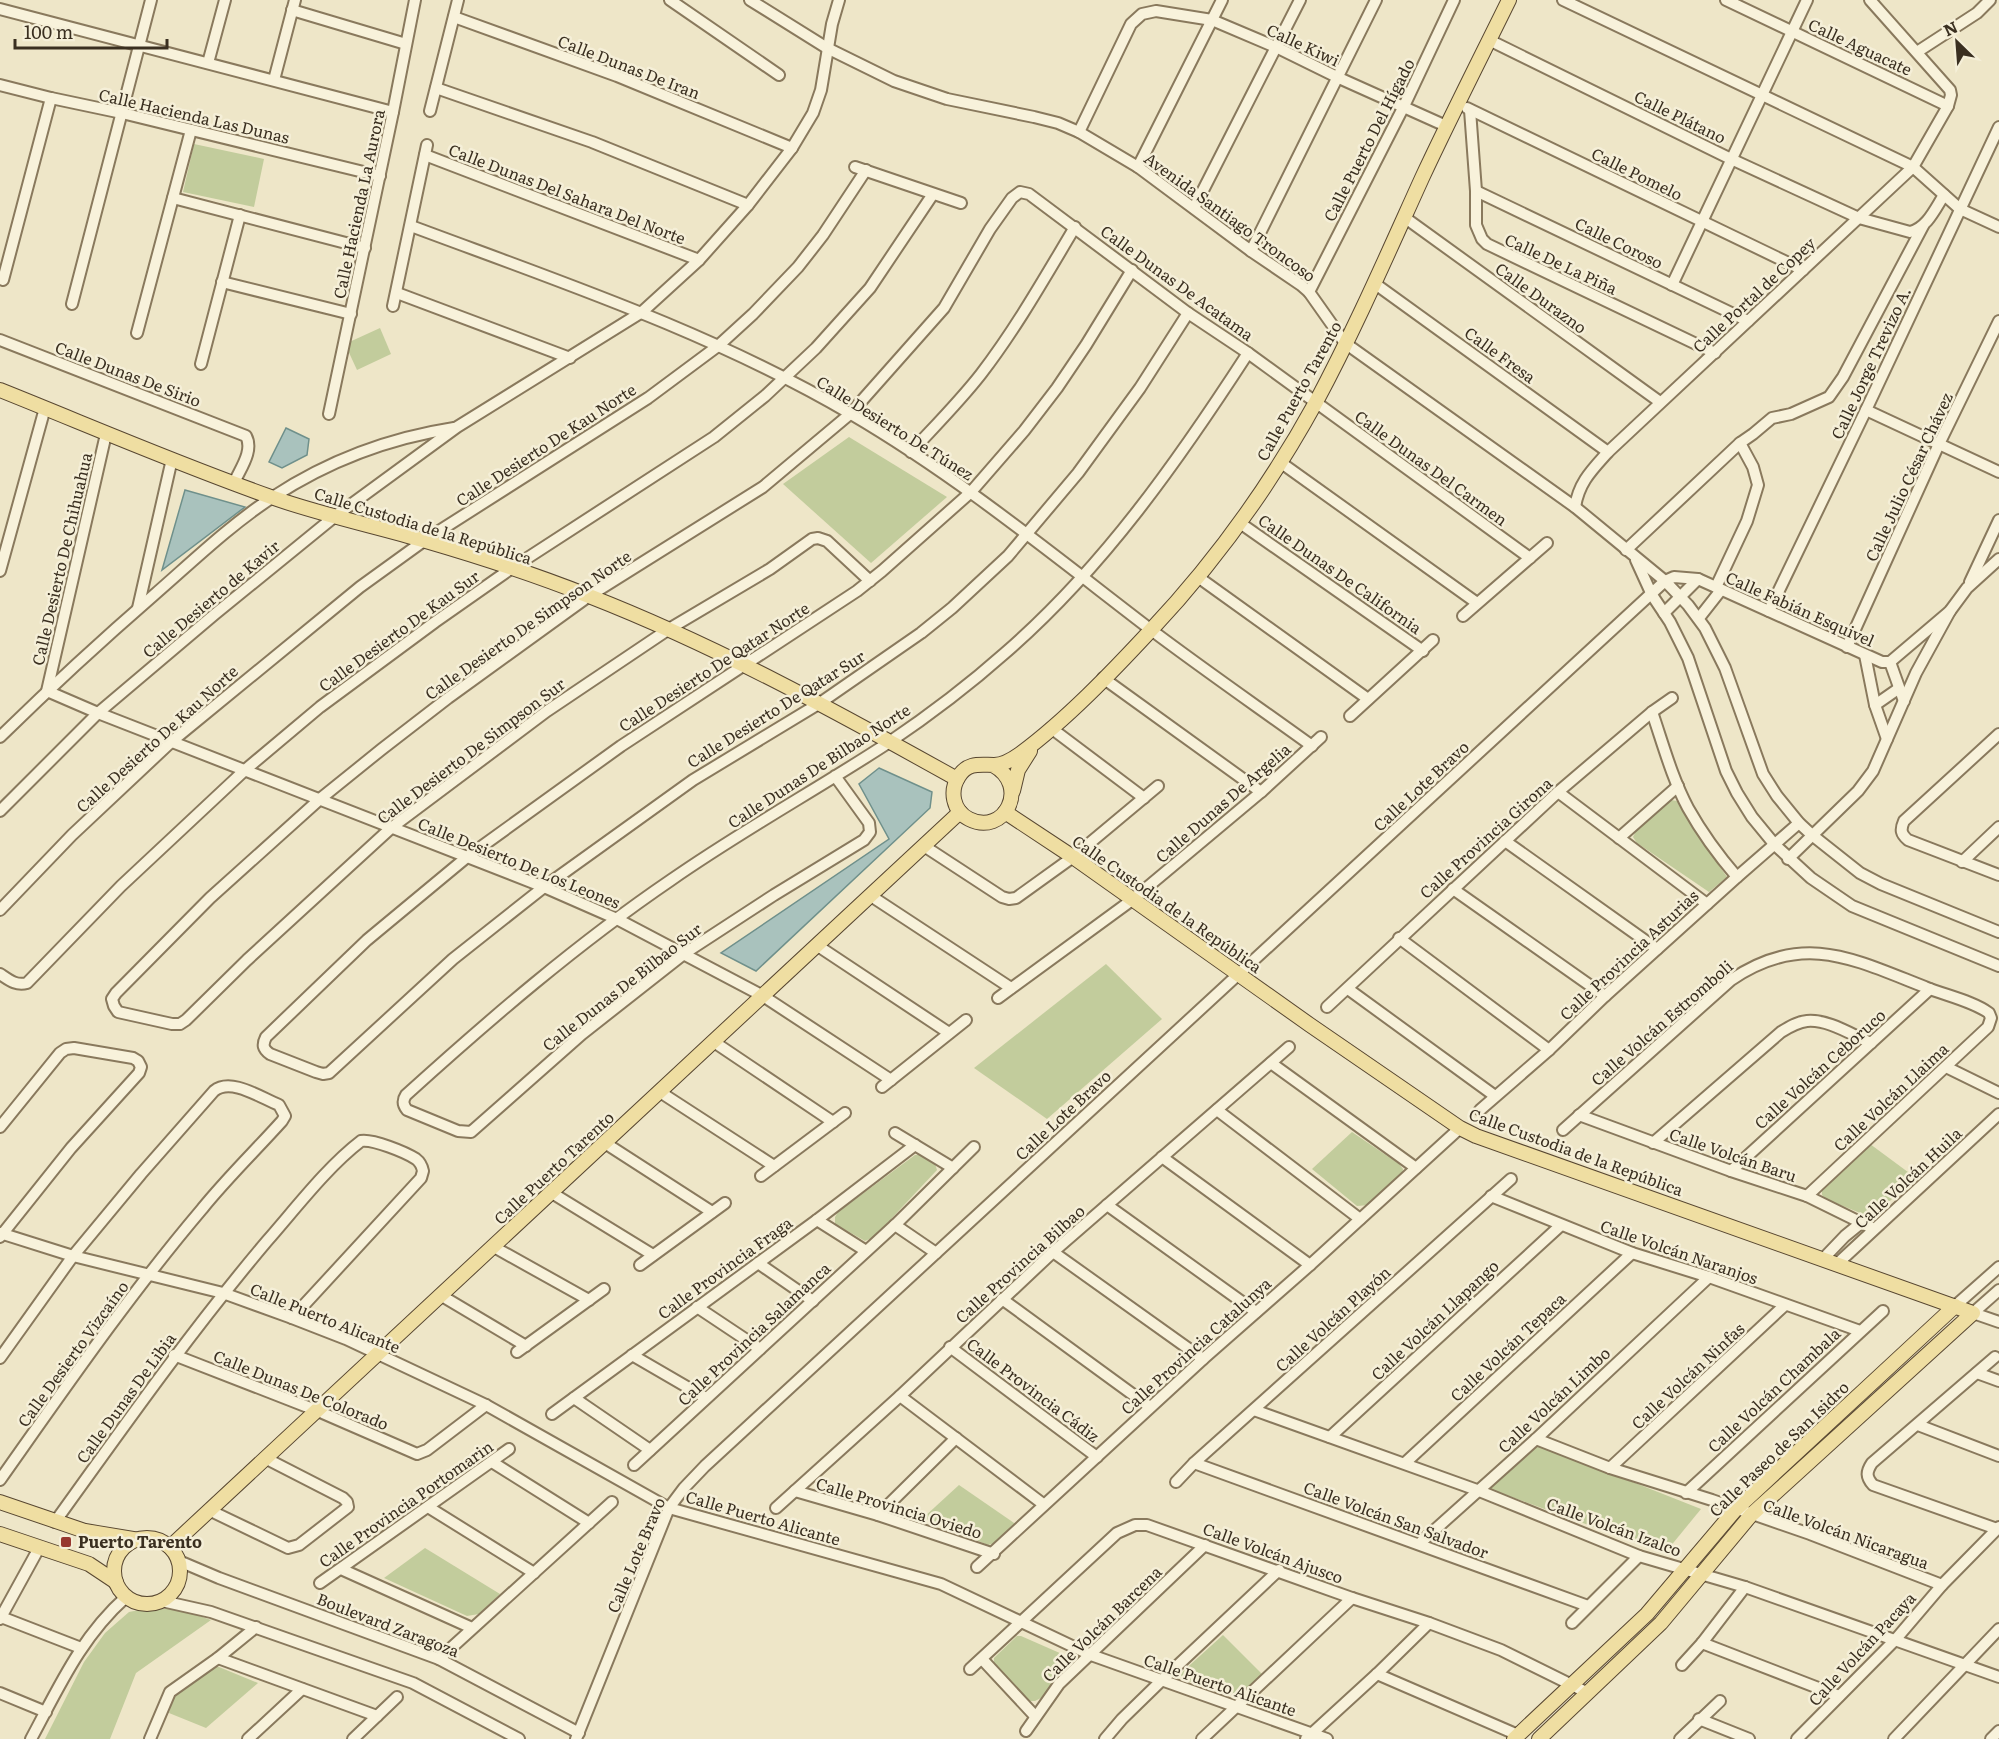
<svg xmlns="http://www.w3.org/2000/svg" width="1999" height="1739" font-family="Literata,serif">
<rect width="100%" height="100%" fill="#eee6c8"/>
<g fill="#c2cc9c">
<polygon points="194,144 264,159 254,207 183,192"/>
<polygon points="380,328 391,354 357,370 345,344"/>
<polygon points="849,437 947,497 871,563 783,484"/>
<polygon points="1671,800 1677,801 1682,805 1697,834 1727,877 1709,892 1637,843 1633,837 1637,829"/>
<polygon points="1106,964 1162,1019 1047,1119 974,1068"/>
<polygon points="1352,1132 1399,1164 1403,1169 1402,1175 1369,1205 1357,1206 1312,1169"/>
<polygon points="1870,1144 1916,1178 1875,1214 1865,1215 1826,1199 1822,1195 1822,1188"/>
<polygon points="915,1155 920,1155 934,1161 937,1170 874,1237 865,1241 835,1224 835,1217 838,1212"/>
<polygon points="1539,1445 1701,1509 1665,1553 1490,1489"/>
<polygon points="959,1485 1017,1525 998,1542 988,1545 923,1518"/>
<polygon points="425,1548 500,1594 479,1614 467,1616 384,1578"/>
<polygon points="144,1609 179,1609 211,1620 136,1673 110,1739 45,1739 84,1662 105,1633 129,1612"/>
<polygon points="1223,1635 1262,1674 1240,1695 1236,1696 1181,1679 1180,1674"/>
<polygon points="1017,1636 1021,1636 1062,1654 1067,1666 1041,1698 1035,1701 1029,1701 994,1664 994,1658"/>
<polygon points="215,1667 219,1667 258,1683 206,1728 169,1713 173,1698"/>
</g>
<g fill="#a9c2bd" stroke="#6f908b" stroke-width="1.5">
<polygon points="286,428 309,439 307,455 282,468 269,462"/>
<polygon points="185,490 245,507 162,570"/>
<polygon points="879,768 932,792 930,808 756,971 721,953 889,839 859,784"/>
</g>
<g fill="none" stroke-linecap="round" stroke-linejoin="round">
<g stroke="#89795d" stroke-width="14">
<g id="minor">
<polyline points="670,0 779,75"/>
<polyline points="750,0 827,48 894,81 947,99 1034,117 1058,123 1079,132 1138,167 1251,251 1301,285 1309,292 1345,343 1575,507 1665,581 1688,605 1705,628 1725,668 1763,774 1777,796 1799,823 1812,835 1860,873 1881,884 1999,932"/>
<polyline points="1563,0 1913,167 1960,209 1999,227"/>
<polyline points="1726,0 1948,106"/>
<polyline points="0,9 393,112"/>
<polyline points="292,10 406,44"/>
<polyline points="454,17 617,76 792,148"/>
<path d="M1489,40l242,119 128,59 51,14c17,-4 25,-23 34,-37"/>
<polyline points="1917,52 1977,13 1990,0"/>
<polyline points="208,63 225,0"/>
<polyline points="274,80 295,0"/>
<polyline points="0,85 51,98 122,113 380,176"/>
<polyline points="436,88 592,142 748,205"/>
<polyline points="1467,108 1803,270"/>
<polyline points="1470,110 1476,191 1476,225 1482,239 1487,244 1715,353"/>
<polyline points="430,111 458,0"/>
<polyline points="1079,132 1131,24 1142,14 1156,11 1212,20 1278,48 1339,78 1446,126"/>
<polyline points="425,155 699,260"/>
<polyline points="855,167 961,203"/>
<polyline points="1138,167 1222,0"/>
<polyline points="1476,191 1748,321"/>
<polyline points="173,198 365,248"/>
<polyline points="1194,208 1300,0"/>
<polyline points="1404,217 1660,402"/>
<path d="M411,226c150,56 302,107 440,188 106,62 201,140 299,215 53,40 108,78 162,117"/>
<polyline points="1251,251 1376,0"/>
<path d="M1132,270l-46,75 -29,43 -33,43 -53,61 -89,79 -25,20 -236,155 -154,111 -100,83 -101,97c-4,8 -3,12 4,17l46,18 7,2 6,-1 124,-114 91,-72 149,-107 127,-77 101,-70 31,-25 56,-52 70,-83 62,-85 48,-75"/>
<polyline points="3,280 51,98"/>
<polyline points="222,282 351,314"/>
<polyline points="1374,283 1608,452"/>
<polyline points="1672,285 1807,0"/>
<polyline points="1309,292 1404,106 1454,0"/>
<polyline points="397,293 570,358"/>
<polyline points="72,304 151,0"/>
<polyline points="393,306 427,145"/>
<polyline points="137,333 191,130"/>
<path d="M0,340l246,96c8,15 -6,33 -12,47"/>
<polyline points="201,364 240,215"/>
<polyline points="1866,410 1999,472"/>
<polyline points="329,414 393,112 415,0"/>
<polyline points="106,434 47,691 98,713 544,887 617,919 763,996 891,1080"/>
<path d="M911,452c24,-26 49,-51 70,-78 36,-47 64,-97 94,-147"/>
<polyline points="1280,462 1477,603"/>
<path d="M1575,507c4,-25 17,-37 33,-55l305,-285 35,-61 3,-11 -1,-5 -80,-90"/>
<polyline points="1240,523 1423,651"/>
<polyline points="1626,550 1740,443"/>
<polyline points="1636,560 1652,595 1670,622 1688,658 1726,771 1737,793 1752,817 1775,845 1811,878 1852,906 1999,966"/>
<polyline points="0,571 45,408"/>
<polyline points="1198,577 1368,699"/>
<polyline points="870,581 827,541 818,538 812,539 770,569 669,629 547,711 391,828 247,960 186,1020 180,1024 172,1024 118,1012 114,1006 112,999 116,993 210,898 320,799 382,749 448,698 589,596 763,487 850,414 944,308 990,229 1012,198 1020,192 1029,194 1188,313 1248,353 1530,558"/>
<polyline points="1970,582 1999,520"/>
<polyline points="1716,587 1747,521 1758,485 1753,467 1740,443 1753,434 1772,418 1791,414 1829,397 1843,377 1923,226"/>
<polyline points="138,608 172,459"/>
<polyline points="1769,611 1866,410 1999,127"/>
<polyline points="1664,613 1698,579"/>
<polyline points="1463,616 1547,543"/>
<polyline points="1699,618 1721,590"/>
<polyline points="1847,647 1939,444 1999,321"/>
<polyline points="1865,655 1875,705 1887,739"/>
<polyline points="1890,662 1950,611 1967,588 1999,559"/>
<polyline points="1890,662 1904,701"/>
<polyline points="1103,678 1261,792"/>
<polyline points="1875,705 1898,689"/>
<path d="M1652,712c11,32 20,66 36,96 14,25 30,47 49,69"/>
<polyline points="1350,716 1433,640"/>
<polyline points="1051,728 1144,798"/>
<path d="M1999,734l-95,87c-4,9 -3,13 4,19l91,35"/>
<path d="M0,737c50,-49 101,-96 154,-142 38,-33 76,-70 119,-98 55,-36 116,-59 181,-69"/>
<path d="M835,776l34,47 1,9 -6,8 -90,55 -89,58 -103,81 -111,98 -13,-1 -51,-21c-4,-5 -5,-9 -1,-15 84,-76 171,-151 265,-215 70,-49 145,-90 217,-137 40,-27 81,-58 117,-90 98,-85 173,-192 243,-300"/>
<polyline points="1558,792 1707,904"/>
<polyline points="0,811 98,713 215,614 334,517 457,427 642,312 699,260 748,205 792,148 813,113 821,90 832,24 839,0"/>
<polyline points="1619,838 1678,786"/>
<polyline points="1505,841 1657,949"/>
<polyline points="924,846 1002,897 1009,899 1016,898 1073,857 1158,786"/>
<polyline points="1788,859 1858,791 1873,771 1916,673 1950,611"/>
<polyline points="1962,862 1999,827"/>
<polyline points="1453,889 1605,996"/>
<polyline points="871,896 1011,988"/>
<polyline points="0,910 72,835 171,742 360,587 425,540 648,398 718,346 753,314 798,267 823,235 866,170"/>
<polyline points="1399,938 1549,1050"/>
<polyline points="818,946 949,1033"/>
<path d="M0,974c9,6 16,12 27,9l94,-97 124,-116 75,-63 115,-85 77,-54 202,-131 51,-41 51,-48 54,-60 63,-94"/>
<polyline points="1348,989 1495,1096"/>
<polyline points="998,998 1132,900 1261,792 1321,737"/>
<polyline points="1327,1007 1558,792 1652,712 1672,698"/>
<polyline points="714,1042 833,1122"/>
<polyline points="1271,1063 1416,1168"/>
<polyline points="1946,1067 1999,1093"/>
<polyline points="882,1087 966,1020"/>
<polyline points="660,1092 774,1166"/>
<polyline points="1217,1110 1360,1219"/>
<polyline points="1480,1110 1549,1050 1605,996 1737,877 1799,823"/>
<polyline points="1579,1115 1731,1171 1807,1196 1874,1229"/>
<polyline points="0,1127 60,1053 66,1049 74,1048 133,1058 138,1061 141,1067 139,1073 71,1148 0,1237"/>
<path d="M1563,1130l168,-150c72,-49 122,-21 194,7 19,8 48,14 64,26l2,5 -3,9 -181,169"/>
<polyline points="895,1133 953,1168"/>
<polyline points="605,1143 712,1212"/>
<path d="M1653,1143l128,-111c8,-5 16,-10 26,-11 21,-2 45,14 64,22"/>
<polyline points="1162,1157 1310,1265"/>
<polyline points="1731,1171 1930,989"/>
<polyline points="761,1176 845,1113"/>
<polyline points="552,1193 653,1255"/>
<polyline points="1491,1196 1632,1253 1709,1277 1860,1331"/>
<polyline points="1107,1205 1256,1312"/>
<polyline points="817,1220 866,1251"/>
<polyline points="895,1225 936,1253"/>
<polyline points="0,1233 73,1256 223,1293 292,1318 346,1339 486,1405 669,1508 941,1584 1091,1655 1327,1739"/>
<polyline points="494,1247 589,1300"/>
<polyline points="1053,1252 1203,1359"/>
<polyline points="1823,1259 1845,1236 1861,1223"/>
<polyline points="758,1263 813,1301"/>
<polyline points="1837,1264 1999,1114"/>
<polyline points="640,1265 725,1203"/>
<polyline points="1999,1290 1973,1313 1999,1322"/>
<polyline points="442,1296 526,1346"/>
<polyline points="1002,1299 1150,1407"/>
<polyline points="1955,1306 1999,1267"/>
<polyline points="697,1307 760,1349"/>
<polyline points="950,1347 1097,1457"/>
<polyline points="517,1352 604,1289"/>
<polyline points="174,1355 318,1411 417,1454 427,1450 486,1405"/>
<polyline points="632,1355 706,1398"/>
<path d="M1995,1357l-123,106c-6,9 -6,14 1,22l124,44"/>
<path d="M0,1358l73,-102 68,-82 73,-83c17,-14 47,7 65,14l6,11 -3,5c-26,29 -55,57 -80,88 -73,86 -137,179 -202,271"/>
<polyline points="1977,1373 1999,1381"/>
<polyline points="900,1396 1043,1504"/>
<polyline points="574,1398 650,1450"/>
<polyline points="1254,1410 1477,1490 1639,1556 1745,1587 1999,1677"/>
<polyline points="552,1414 817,1220 915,1145"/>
<polyline points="1918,1425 1999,1456"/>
<polyline points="1330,1437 1560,1226"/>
<polyline points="1536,1439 1610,1468 1712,1500 1810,1534 1942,1585"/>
<polyline points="492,1462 589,1523"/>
<polyline points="1194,1463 1588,1606"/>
<polyline points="1405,1463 1632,1253"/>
<polyline points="634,1465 895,1225 974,1147"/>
<polyline points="1610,1468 1785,1305"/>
<polyline points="1176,1482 1194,1463 1511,1179"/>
<polyline points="795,1491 878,1515 994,1554"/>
<polyline points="1686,1493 1883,1311"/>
<polyline points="428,1507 534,1573"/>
<polyline points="776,1508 900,1396 1053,1252 1289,1047"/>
<polyline points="211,1511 288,1548 299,1545 348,1507 347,1502 343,1498 265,1458"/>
<polyline points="878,1515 956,1438"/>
<path d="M55,1522c69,-96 136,-191 212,-281 29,-33 60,-74 94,-100 12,-2 44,11 55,18 4,3 6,7 7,12l-2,7 -129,140"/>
<polyline points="1419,1544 1536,1439 1709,1277"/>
<polyline points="179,1561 219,1578 439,1659 579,1733"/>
<polyline points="977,1567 1203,1359 1310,1265 1460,1128"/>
<polyline points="341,1569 472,1628"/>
<polyline points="320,1583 509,1449"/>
<polyline points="162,1601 211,1612 413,1683 519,1739"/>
<polyline points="1,1617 81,1648"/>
<polyline points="0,1619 39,1548"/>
<polyline points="1572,1623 1639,1556"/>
<polyline points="1702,1643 1839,1696"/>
<polyline points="218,1658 377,1716"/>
<polyline points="439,1659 612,1502"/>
<polyline points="982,1659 1035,1716"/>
<polyline points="1682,1665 1702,1643 1745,1587"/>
<polyline points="970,1669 1117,1533 1135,1525 1147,1525 1352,1598 1429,1623 1501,1650 1588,1693"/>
<polyline points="1377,1674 1518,1735"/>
<polyline points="0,1693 46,1712"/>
<polyline points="1699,1719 1749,1739"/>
<polyline points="1026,1731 1059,1684 1205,1545"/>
<path d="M31,1739c28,-52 50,-102 95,-142"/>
<polyline points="150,1739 170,1692 218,1658 256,1627"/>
<polyline points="248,1739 302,1689"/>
<polyline points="353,1739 397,1697"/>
<polyline points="576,1739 669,1508 684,1488 705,1466 1665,581 1674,577 1698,579 1882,662 1890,662"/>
<polyline points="1105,1739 1122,1719 1161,1681 1279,1570"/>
<polyline points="1202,1739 1352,1598"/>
<polyline points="1306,1739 1377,1674 1429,1623"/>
<polyline points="1680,1739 1720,1701"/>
<polyline points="1797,1739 1896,1639 1942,1585 1999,1527"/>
<polyline points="1894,1739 1999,1629"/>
<polyline points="1991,1739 1999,1731"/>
</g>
</g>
<g stroke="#584731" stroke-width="16">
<g id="major">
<path d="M0,390c90,36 180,75 271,107 51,18 104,29 155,44 55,16 110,34 163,55 128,50 248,116 368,183"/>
<path d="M993,765c38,21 11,72 -24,54 -16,-8 -20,-28 -10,-43 9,-14 21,-11 35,-11 9,0 19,-6 26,-11 46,-34 92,-82 131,-124 64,-68 120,-146 165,-228 39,-73 72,-149 106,-224 28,-60 58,-119 87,-178"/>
<polyline points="1013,791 1018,770 1030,751"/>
<polyline points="1005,812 1073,857 1310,1025 1460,1128 1476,1136 1973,1313 1751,1515 1661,1623 1539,1739"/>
<polyline points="0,1502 85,1531 139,1540"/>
<polyline points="0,1534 89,1564 116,1582"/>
<circle cx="147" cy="1571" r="33"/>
<polyline points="170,1547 960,812"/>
<polyline points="1514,1739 1647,1614 1736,1509 1955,1306"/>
</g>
</g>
<use href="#minor" stroke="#f8f2db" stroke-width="10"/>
<use href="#major" stroke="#efdea2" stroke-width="14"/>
</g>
<rect fill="#97382f" stroke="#f5efd8" stroke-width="2" x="60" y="1536" width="12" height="12" rx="3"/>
<g text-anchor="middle" stroke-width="5" stroke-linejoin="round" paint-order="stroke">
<g font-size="16" fill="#3a2f20" stroke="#f5efd8">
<text transform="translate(1303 45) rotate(25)" y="6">Calle Kiwi</text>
<text transform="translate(1860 47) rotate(25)" y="6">Calle Aguacate</text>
<text transform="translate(629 67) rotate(21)" y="6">Calle Dunas De Iran</text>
<text transform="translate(194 116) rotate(13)" y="6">Calle Hacienda Las Dunas</text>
<text transform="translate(1680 117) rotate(26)" y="6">Calle Plátano</text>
<text transform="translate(1369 140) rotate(-63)" y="6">Calle Puerto Del Hígado</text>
<text transform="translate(1637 174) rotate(26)" y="6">Calle Pomelo</text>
<text transform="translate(567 194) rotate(21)" y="6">Calle Dunas Del Sahara Del Norte</text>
<text transform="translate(359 204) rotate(-78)" y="6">Calle Hacienda La Aurora</text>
<text transform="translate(1230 217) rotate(36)" y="6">Avenida Santiago Troncoso</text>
<text transform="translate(1619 243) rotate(26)" y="6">Calle Coroso</text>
<text transform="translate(1561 264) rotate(25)" y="6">Calle De La Piña</text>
<text transform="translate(1177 283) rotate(36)" y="6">Calle Dunas De Acatama</text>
<text transform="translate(1754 295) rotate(-43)" y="6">Calle Portal de Copey</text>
<text transform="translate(1541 298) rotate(36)" y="6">Calle Durazno</text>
<text transform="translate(1500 355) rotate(36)" y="6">Calle Fresa</text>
<text transform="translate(1871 363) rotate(-65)" y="6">Calle Jorge Trevizo A.</text>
<text transform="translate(128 374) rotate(21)" y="6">Calle Dunas De Sirio</text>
<text transform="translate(1299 391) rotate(-61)" y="6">Calle Puerto Tarento</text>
<text transform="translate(895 428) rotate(32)" y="6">Calle Desierto De Túnez</text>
<text transform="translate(546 445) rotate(-33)" y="6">Calle Desierto De Kau Norte</text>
<text transform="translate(1431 468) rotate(36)" y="6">Calle Dunas Del Carmen</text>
<text transform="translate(1909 477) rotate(-65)" y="6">Calle Julio César Chávez</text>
<text transform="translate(423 526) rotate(17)" y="6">Calle Custodia de la República</text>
<text transform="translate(62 559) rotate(-77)" y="6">Calle Desierto De Chihuahua</text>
<text transform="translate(1340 574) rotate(35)" y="6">Calle Dunas De California</text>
<text transform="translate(211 599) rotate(-40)" y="6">Calle Desierto de Kavir</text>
<text transform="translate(1800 609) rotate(24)" y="6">Calle Fabián Esquivel</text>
<text transform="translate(528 625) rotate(-35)" y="6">Calle Desierto De Simpson Norte</text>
<text transform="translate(399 631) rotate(-36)" y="6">Calle Desierto De Kau Sur</text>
<text transform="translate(714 667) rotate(-33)" y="6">Calle Desierto De Qatar Norte</text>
<text transform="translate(776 709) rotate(-32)" y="6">Calle Desierto De Qatar Sur</text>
<text transform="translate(157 739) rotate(-42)" y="6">Calle Desierto De Kau Norte</text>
<text transform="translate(471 751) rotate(-37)" y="6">Calle Desierto De Simpson Sur</text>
<text transform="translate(819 766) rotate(-33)" y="6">Calle Dunas De Bilbao Norte</text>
<text transform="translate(1421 786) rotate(-43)" y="6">Calle Lote Bravo</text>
<text transform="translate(1223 803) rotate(-41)" y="6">Calle Dunas De Argelia</text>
<text transform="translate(1486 838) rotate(-42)" y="6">Calle Provincia Girona</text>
<text transform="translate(519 863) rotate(22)" y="6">Calle Desierto De Los Leones</text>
<text transform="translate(1167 904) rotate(35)" y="6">Calle Custodia de la República</text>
<text transform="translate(1629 955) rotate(-43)" y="6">Calle Provincia Asturias</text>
<text transform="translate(622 987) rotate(-38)" y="6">Calle Dunas De Bilbao Sur</text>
<text transform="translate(1662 1023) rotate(-41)" y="6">Calle Volcán Estromboli</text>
<text transform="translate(1820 1069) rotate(-42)" y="6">Calle Volcán Ceboruco</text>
<text transform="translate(1891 1097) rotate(-43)" y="6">Calle Volcán Llaima</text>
<text transform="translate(1063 1115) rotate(-43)" y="6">Calle Lote Bravo</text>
<text transform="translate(1576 1152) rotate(20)" y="6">Calle Custodia de la República</text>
<text transform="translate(1733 1155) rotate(19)" y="6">Calle Volcán Baru</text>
<text transform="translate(554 1168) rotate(-43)" y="6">Calle Puerto Tarento</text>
<text transform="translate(1908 1178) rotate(-43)" y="6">Calle Volcán Huila</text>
<text transform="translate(1679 1252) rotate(19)" y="6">Calle Volcán Naranjos</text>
<text transform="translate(1020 1264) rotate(-42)" y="6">Calle Provincia Bilbao</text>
<text transform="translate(725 1268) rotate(-36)" y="6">Calle Provincia Fraga</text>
<text transform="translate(325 1318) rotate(22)" y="6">Calle Puerto Alicante</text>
<text transform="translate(1333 1319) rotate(-42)" y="6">Calle Volcán Playón</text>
<text transform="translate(1435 1320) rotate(-43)" y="6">Calle Volcán Llapango</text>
<text transform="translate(754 1334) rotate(-43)" y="6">Calle Provincia Salamanca</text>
<text transform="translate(1196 1346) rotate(-42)" y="6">Calle Provincia Catalunya</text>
<text transform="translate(1508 1347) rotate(-43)" y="6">Calle Volcán Tepaca</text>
<text transform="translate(73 1354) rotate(-54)" y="6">Calle Desierto Vizcaíno</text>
<text transform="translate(1688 1376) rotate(-43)" y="6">Calle Volcán Ninfas</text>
<text transform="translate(301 1390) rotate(22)" y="6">Calle Dunas De Colorado</text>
<text transform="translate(1033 1390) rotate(37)" y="6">Calle Provincia Cádiz</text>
<text transform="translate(1774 1390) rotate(-43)" y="6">Calle Volcán Chambala</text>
<text transform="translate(126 1398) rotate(-54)" y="6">Calle Dunas De Libia</text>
<text transform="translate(1554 1400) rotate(-43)" y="6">Calle Volcán Limbo</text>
<text transform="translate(1779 1449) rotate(-44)" y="6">Calle Paseo de San Isidro</text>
<text transform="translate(406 1504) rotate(-35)" y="6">Calle Provincia Portomarin</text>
<text transform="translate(899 1508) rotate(17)" y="6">Calle Provincia Oviedo</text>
<text transform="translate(763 1518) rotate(16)" y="6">Calle Puerto Alicante</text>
<text transform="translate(1396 1520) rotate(20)" y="6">Calle Volcán San Salvador</text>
<text transform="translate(1614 1527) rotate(20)" y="6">Calle Volcán Izalco</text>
<text transform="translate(1846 1534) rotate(20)" y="6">Calle Volcán Nicaragua</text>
<text transform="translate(1273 1553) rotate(20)" y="6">Calle Volcán Ajusco</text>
<text transform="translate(636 1555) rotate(-67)" y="6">Calle Lote Bravo</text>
<text transform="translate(1102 1624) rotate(-44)" y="6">Calle Volcán Barcena</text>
<text transform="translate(388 1625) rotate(21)" y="6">Boulevard Zaragoza</text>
<text transform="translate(1862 1649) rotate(-47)" y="6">Calle Volcán Pacaya</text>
<text transform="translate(1220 1685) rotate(19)" y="6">Calle Puerto Alicante</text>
</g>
<g font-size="16" font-weight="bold" fill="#3a2f20" stroke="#f5efd8" text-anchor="start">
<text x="78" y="1548">Puerto Tarento</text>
</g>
</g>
<g transform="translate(1957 42) rotate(335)" stroke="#f5efd8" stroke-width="4.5" paint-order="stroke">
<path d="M0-4.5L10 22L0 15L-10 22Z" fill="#3a2f20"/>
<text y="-9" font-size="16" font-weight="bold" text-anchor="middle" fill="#3a2f20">N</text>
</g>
<path d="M15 39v9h152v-9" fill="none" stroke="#3a2f20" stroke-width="3"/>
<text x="24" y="39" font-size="18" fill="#3a2f20" stroke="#f5efd8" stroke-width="4.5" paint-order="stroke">100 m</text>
</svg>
